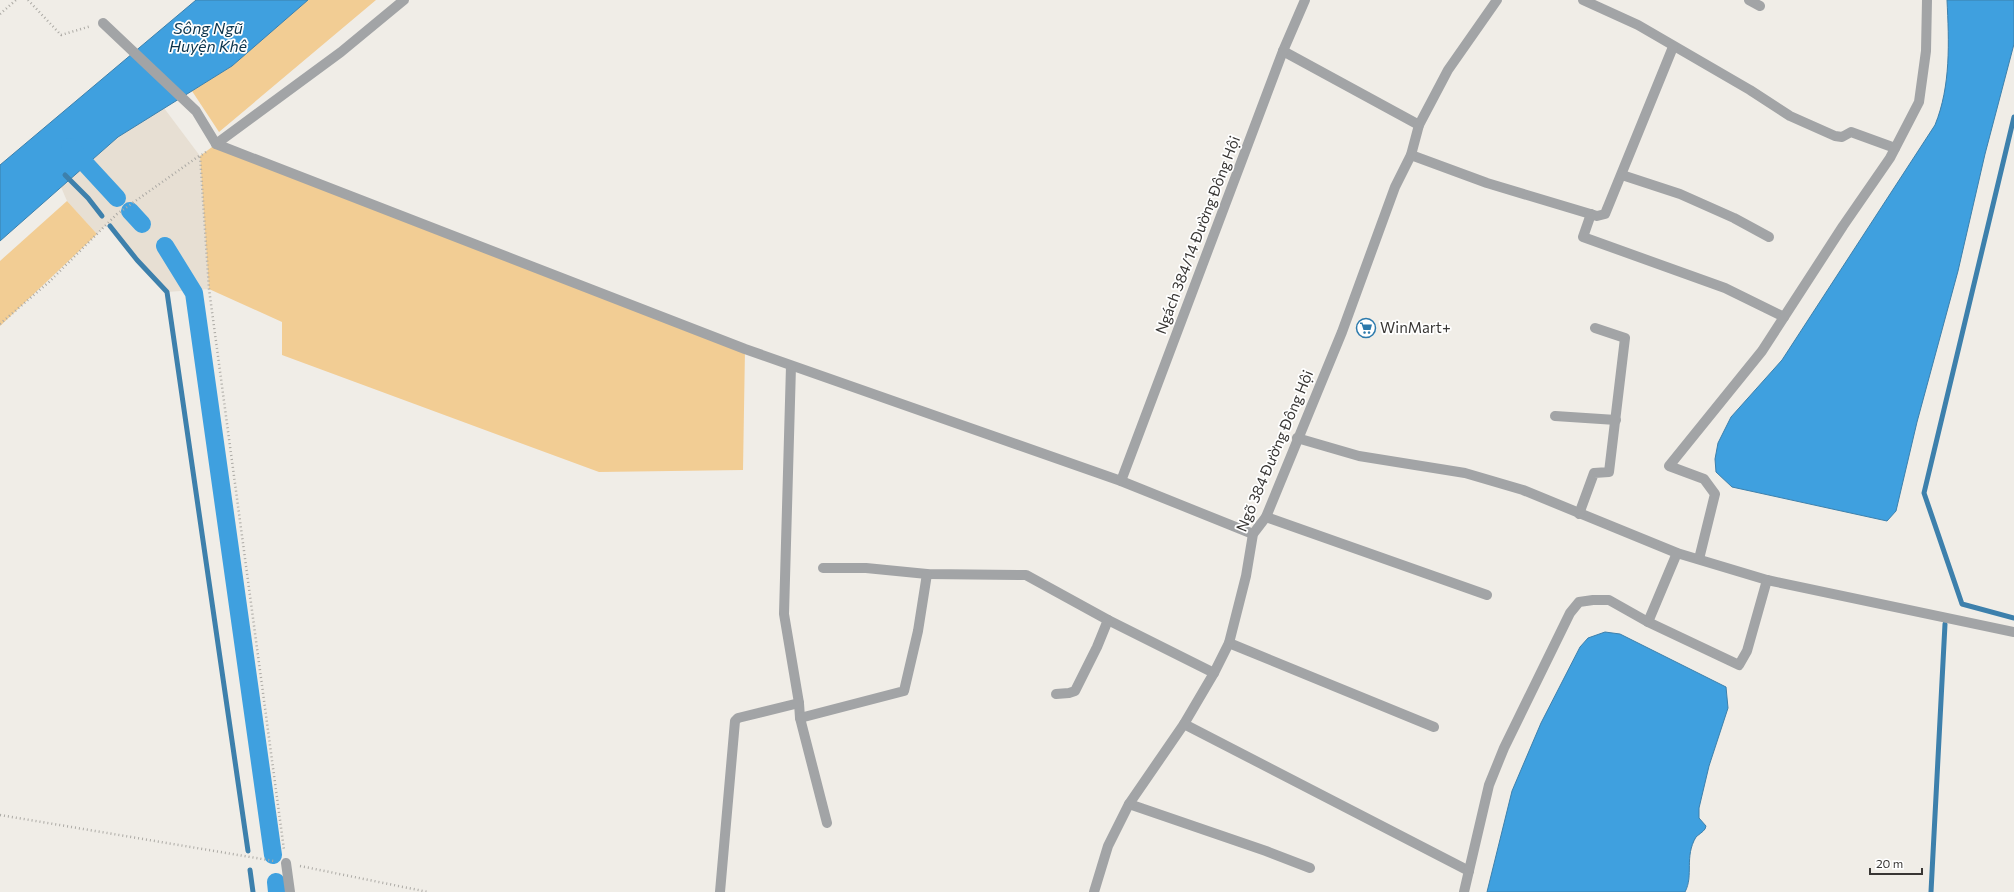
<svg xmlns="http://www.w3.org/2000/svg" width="2014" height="892" font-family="Commissioner,sans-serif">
<rect width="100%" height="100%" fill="#f0ede7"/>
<polygon fill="#e7dfd3" points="164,108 200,156 209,289 167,292 108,223 97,234 67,201 61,187 118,137"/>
<g fill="#f2cd94">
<polygon points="308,0 376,0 219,132 192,91 232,66"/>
<polygon points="216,144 745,349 743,470 599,472 282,355 282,322 209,289 200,156"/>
<polygon points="67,201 97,234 0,326 0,261"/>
</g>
<g fill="#3fa0df" stroke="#3d80ac">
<polygon points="196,0 308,0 232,66 118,137 0,241 0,165"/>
<path d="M1947,0h67v44l-29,110 -27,117 -41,151 -21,89 -9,10 -155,-34 -16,-15 -1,-13 3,-16 13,-26 51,-57 153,-235c16,-39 14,-84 12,-125z"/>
<path d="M1605,632l15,2 106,53 2,21 -19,58 -10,42v10l7,8 -1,3c-2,3 -7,6 -9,8 -12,20 -2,38 -11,55h-198l25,-101 29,-68 39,-76 8,-9z"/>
</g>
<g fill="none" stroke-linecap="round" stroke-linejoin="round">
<g stroke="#3d80ac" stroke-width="5">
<polyline points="2014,117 1924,493 1962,604 2014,618"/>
<polyline points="65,175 88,198 102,216"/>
<polyline points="110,226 137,260 167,292 248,851"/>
<polyline points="250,870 253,892"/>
<polyline points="1931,892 1945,624"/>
</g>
<g stroke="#3fa0df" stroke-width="18">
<polyline points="70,147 117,198"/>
<polyline points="130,211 142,224"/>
<polyline points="165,246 194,293 273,855"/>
<polyline points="276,882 277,892"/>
</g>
<g stroke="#acaaa5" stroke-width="2.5" stroke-dasharray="1 3" stroke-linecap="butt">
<polyline points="28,0 61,35 91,26"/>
<polyline points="0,14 16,0"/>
<polyline points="206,152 200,156 209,289 284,850"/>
<polyline points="0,324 49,282 117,214 199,156"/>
<polyline points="0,815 274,861"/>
<polyline points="300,866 428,892"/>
</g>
<g stroke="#a2a4a6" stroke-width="10">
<polyline points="1583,0 1638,25 1750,90 1790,116 1835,136 1842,137 1851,132 1895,148"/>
<polyline points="1749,0 1760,6"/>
<polyline points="103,23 196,111 216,144 745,349 1121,481 1253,534"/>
<polyline points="1283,51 1419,125"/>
<polyline points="216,144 341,52 404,0"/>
<polyline points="1411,155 1487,183 1597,216 1605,214 1673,47"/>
<polyline points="1622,175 1680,194 1734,218 1769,237"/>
<polyline points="1591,214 1583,237 1725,288 1784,317"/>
<polyline points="791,366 784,614 799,703 800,718 827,823"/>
<polyline points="1555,416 1616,420"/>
<polyline points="1297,438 1359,456 1465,473 1523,490 1677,553 1767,580 2014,632"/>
<polyline points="1121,481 1283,51 1305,0"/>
<polyline points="1579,514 1594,473 1609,472 1625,338 1595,328"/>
<polyline points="1266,517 1487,595"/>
<polyline points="1699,559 1715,494 1704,479 1669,466 1762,351 1843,226 1890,158 1919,102 1926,51 1927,0"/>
<polyline points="823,568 866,568 927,574 1026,575 1108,620 1214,673"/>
<polyline points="1648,622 1677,553"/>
<polyline points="1229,643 1434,727"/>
<polyline points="1056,694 1069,693 1075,691 1097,647 1108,620"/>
<polyline points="800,718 904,691 918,631 927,574"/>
<polyline points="1184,724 1469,871"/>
<polyline points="1129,804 1266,851 1310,868"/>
<polyline points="286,863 290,892"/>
<polyline points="720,892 735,721 738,718 799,703"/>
<polyline points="1094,892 1108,846 1129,804 1184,724 1214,673 1229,643 1246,576 1253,534 1266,517 1342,332 1395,187 1411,155 1419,125 1448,70 1497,0"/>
<polyline points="1464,892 1489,785 1504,748 1570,613 1579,602 1593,600 1609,600 1648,622 1739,665 1747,651 1767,580"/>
</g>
</g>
<defs>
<g id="supermarket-ring" transform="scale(1)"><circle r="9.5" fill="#fff" stroke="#2c7aac" stroke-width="1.5"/><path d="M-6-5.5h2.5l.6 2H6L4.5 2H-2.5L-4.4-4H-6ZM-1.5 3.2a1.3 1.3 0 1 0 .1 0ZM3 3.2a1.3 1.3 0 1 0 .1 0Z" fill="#2c7aac"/></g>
</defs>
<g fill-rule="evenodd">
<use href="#supermarket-ring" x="1366" y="328"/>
</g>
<g text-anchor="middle" stroke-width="3.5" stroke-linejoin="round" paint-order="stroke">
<g font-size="15" fill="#383634" stroke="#fff">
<text transform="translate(1198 235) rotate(-69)" y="5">Ngách 384/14 Đường Đông Hội</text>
<text transform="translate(1275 451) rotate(-67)" y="5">Ngõ 384 Đường Đông Hội</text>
</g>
<g font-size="15" fill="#383634" stroke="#fff" text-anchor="start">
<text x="1380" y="333">WinMart+</text>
</g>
<g font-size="16" font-style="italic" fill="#0b344d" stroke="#fff">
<text x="208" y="34">Sông Ngũ<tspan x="208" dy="18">Huyện Khê</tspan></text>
</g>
</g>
<path d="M1870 868v6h52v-6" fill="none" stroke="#383634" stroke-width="2"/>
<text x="1876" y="868" font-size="12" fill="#383634" stroke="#ffffff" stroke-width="3" paint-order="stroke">20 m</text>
</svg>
